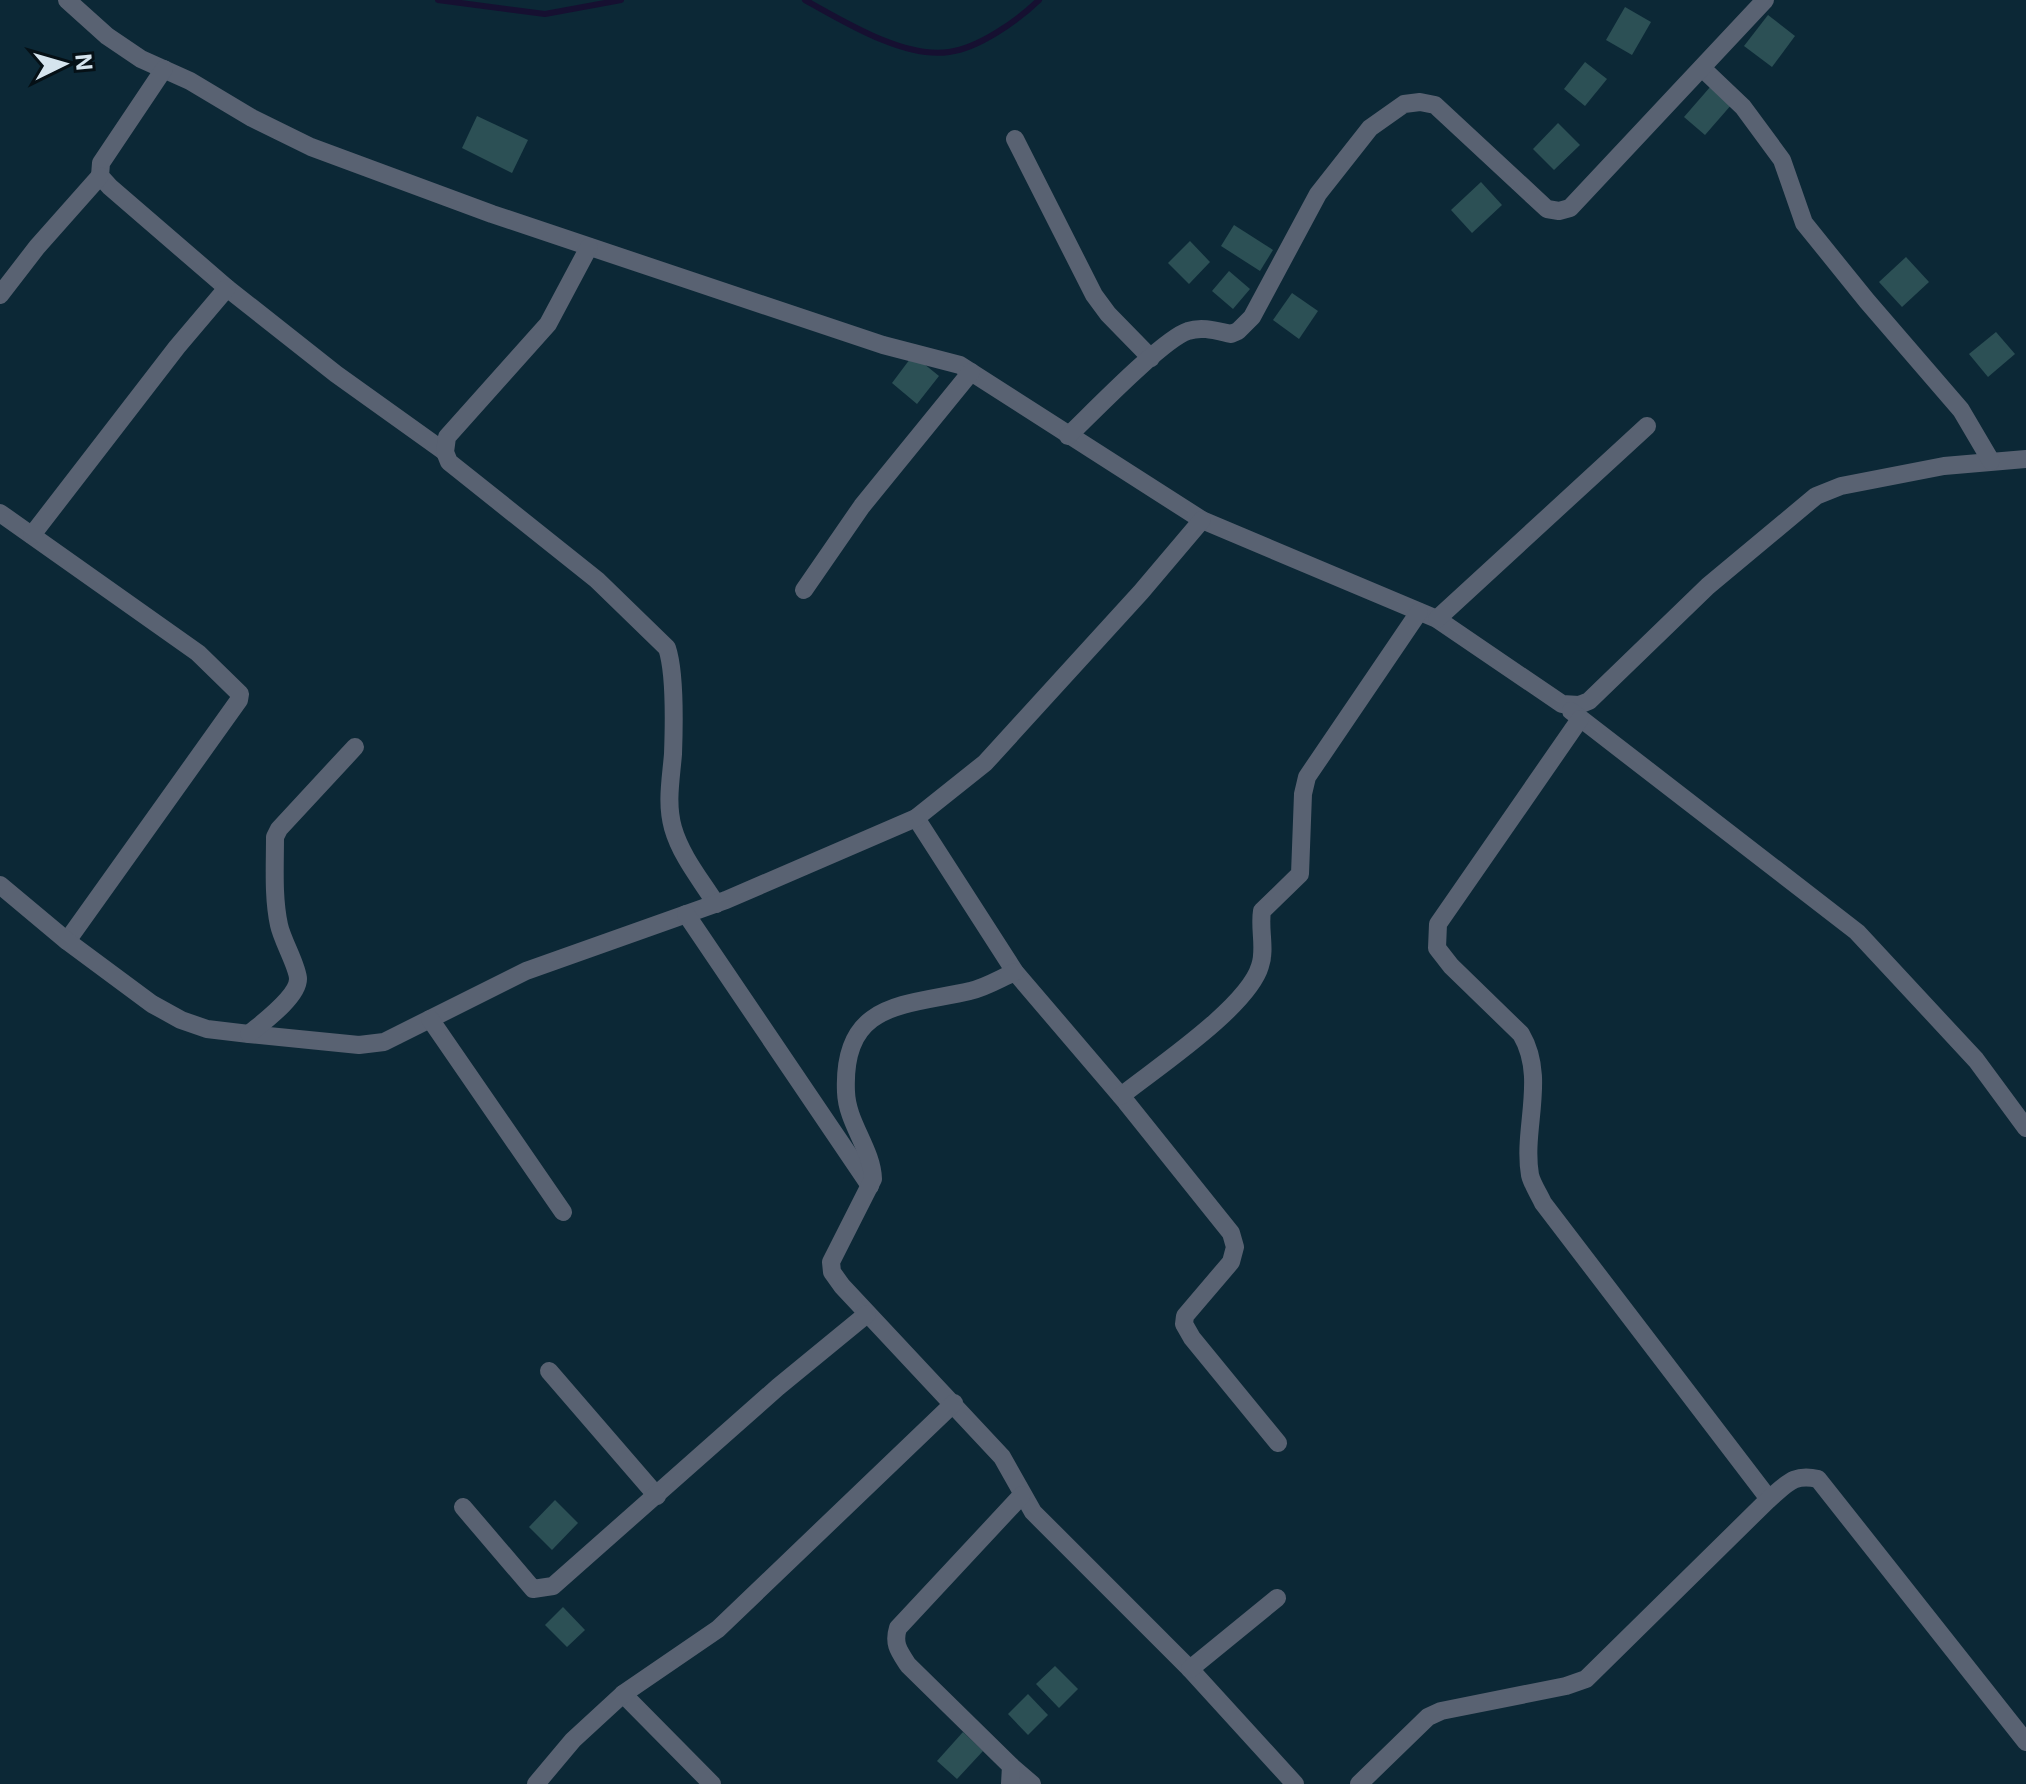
<svg xmlns="http://www.w3.org/2000/svg" width="2026" height="1784" font-family="Inter,sans-serif">
<rect width="100%" height="100%" fill="#0c2836"/>
<g fill="none" stroke-linecap="round" stroke-linejoin="round">
<g stroke="#161031" stroke-width="6">
<polyline points="438,0 545,14 621,0"/>
<path d="M805,0c38,21 99,59 144,52 30,-4 68,-31 90,-52"/>
</g>
</g>
<g fill="#2c5055">
<polygon points="1625,7 1651,22 1632,55 1606,40"/>
<polygon points="1768,15 1795,36 1772,67 1744,46"/>
<polygon points="1585,62 1607,79 1585,106 1564,89"/>
<polygon points="1711,86 1732,104 1705,135 1684,117"/>
<polygon points="477,116 528,140 512,173 462,148"/>
<polygon points="1558,123 1580,145 1554,170 1533,149"/>
<polygon points="1481,182 1502,205 1472,233 1451,210"/>
<polygon points="1234,225 1273,250 1260,271 1221,246"/>
<polygon points="1190,241 1210,262 1189,284 1168,263"/>
<polygon points="1906,257 1929,282 1902,307 1879,282"/>
<polygon points="1229,271 1250,289 1233,309 1212,291"/>
<polygon points="1292,293 1318,311 1299,339 1273,320"/>
<polygon points="1996,332 2015,354 1988,377 1969,354"/>
<polygon points="913,355 939,376 917,404 892,383"/>
<polygon points="555,1500 578,1523 552,1550 529,1527"/>
<polygon points="563,1607 585,1630 567,1647 545,1625"/>
<polygon points="1055,1666 1078,1689 1059,1708 1036,1684"/>
<polygon points="1028,1694 1048,1715 1028,1735 1008,1714"/>
<polygon points="963,1732 983,1751 957,1779 937,1761"/>
</g>
<g fill="none" stroke-linecap="round" stroke-linejoin="round">
<g stroke="#596272" stroke-width="18">
<polyline points="67,0 107,36 141,59 190,81 252,118 311,147 492,214 674,275 883,345 960,365 1202,520 1437,619 1562,704 1579,705 1589,701 1708,586 1816,496 1841,486 1944,466 2026,459"/>
<polyline points="1702,68 1743,107 1782,160 1804,223 1867,301 1961,410 1991,461"/>
<polyline points="164,69 101,163 100,176 110,187 227,288 336,374 445,452"/>
<polyline points="1015,139 1094,295 1108,314 1151,358"/>
<path d="M589,247l-41,77 -101,113 -2,15 4,10 148,118 70,68c8,24 7,79 6,106 -2,25 -7,49 0,74 8,28 28,52 43,76"/>
<polyline points="0,295 37,247 100,176"/>
<path d="M1068,436c23,-22 95,-97 120,-105 14,-5 29,0 43,3l7,-3 14,-14 66,-123 52,-66 34,-24 16,-2 15,3 112,104 12,2 11,-3 195,-208"/>
<polyline points="0,513 198,653 240,694 239,700 67,941"/>
<polyline points="32,535 177,347 227,288"/>
<polyline points="804,590 862,506 971,372"/>
<polyline points="1437,619 1647,426"/>
<polyline points="1571,711 1857,932 1976,1060 2026,1128"/>
<path d="M1580,719l-142,205 -1,24 14,18 70,68c26,44 1,94 9,141 2,9 9,19 13,28l226,296"/>
<polyline points="916,818 1015,972 1126,1102 1231,1233 1235,1247 1231,1262 1185,1316 1184,1324 1192,1338 1278,1443"/>
<polyline points="0,885 67,941 152,1004 181,1020 207,1029 249,1034 359,1045 384,1042 526,971 726,900 916,818 985,763 1141,592 1202,520"/>
<polyline points="686,914 870,1186"/>
<path d="M1015,972c-14,6 -30,16 -45,19 -66,15 -128,10 -124,101 1,31 26,57 27,87l-42,83 1,10 10,14 160,171 31,55 157,157 105,115"/>
<polyline points="430,1019 563,1212"/>
<path d="M249,1034c13,-11 49,-37 49,-55 0,-12 -16,-39 -19,-54 -6,-28 -4,-58 -4,-88l4,-8 76,-82"/>
<path d="M1121,1096c35,-28 127,-89 139,-130 6,-17 -1,-37 2,-55l38,-37 3,-80 4,-17 112,-165"/>
<polyline points="549,1371 657,1496"/>
<polyline points="463,1507 533,1589 553,1586 778,1387 867,1314"/>
<polyline points="1190,1669 1277,1598"/>
<polyline points="623,1694 712,1784"/>
<polyline points="1011,1766 1032,1784"/>
<polyline points="536,1784 573,1740 623,1694 718,1629 954,1403"/>
<path d="M1010,1784l1,-18 -103,-101c-9,-14 -15,-21 -10,-37l124,-133"/>
<path d="M1359,1784l69,-67 13,-6 125,-25 20,-7 183,-180c18,-15 25,-26 49,-20l208,263"/>
</g>
</g>
<g transform="translate(64 64) rotate(85)" stroke="#051016" stroke-width="6" paint-order="stroke">
<path d="M0-6L14 30L0 20L-14 30Z" fill="#d5e4ee"/>
<text y="-12" font-size="22" font-weight="bold" text-anchor="middle" fill="#d5e4ee">N</text>
</g>
</svg>
